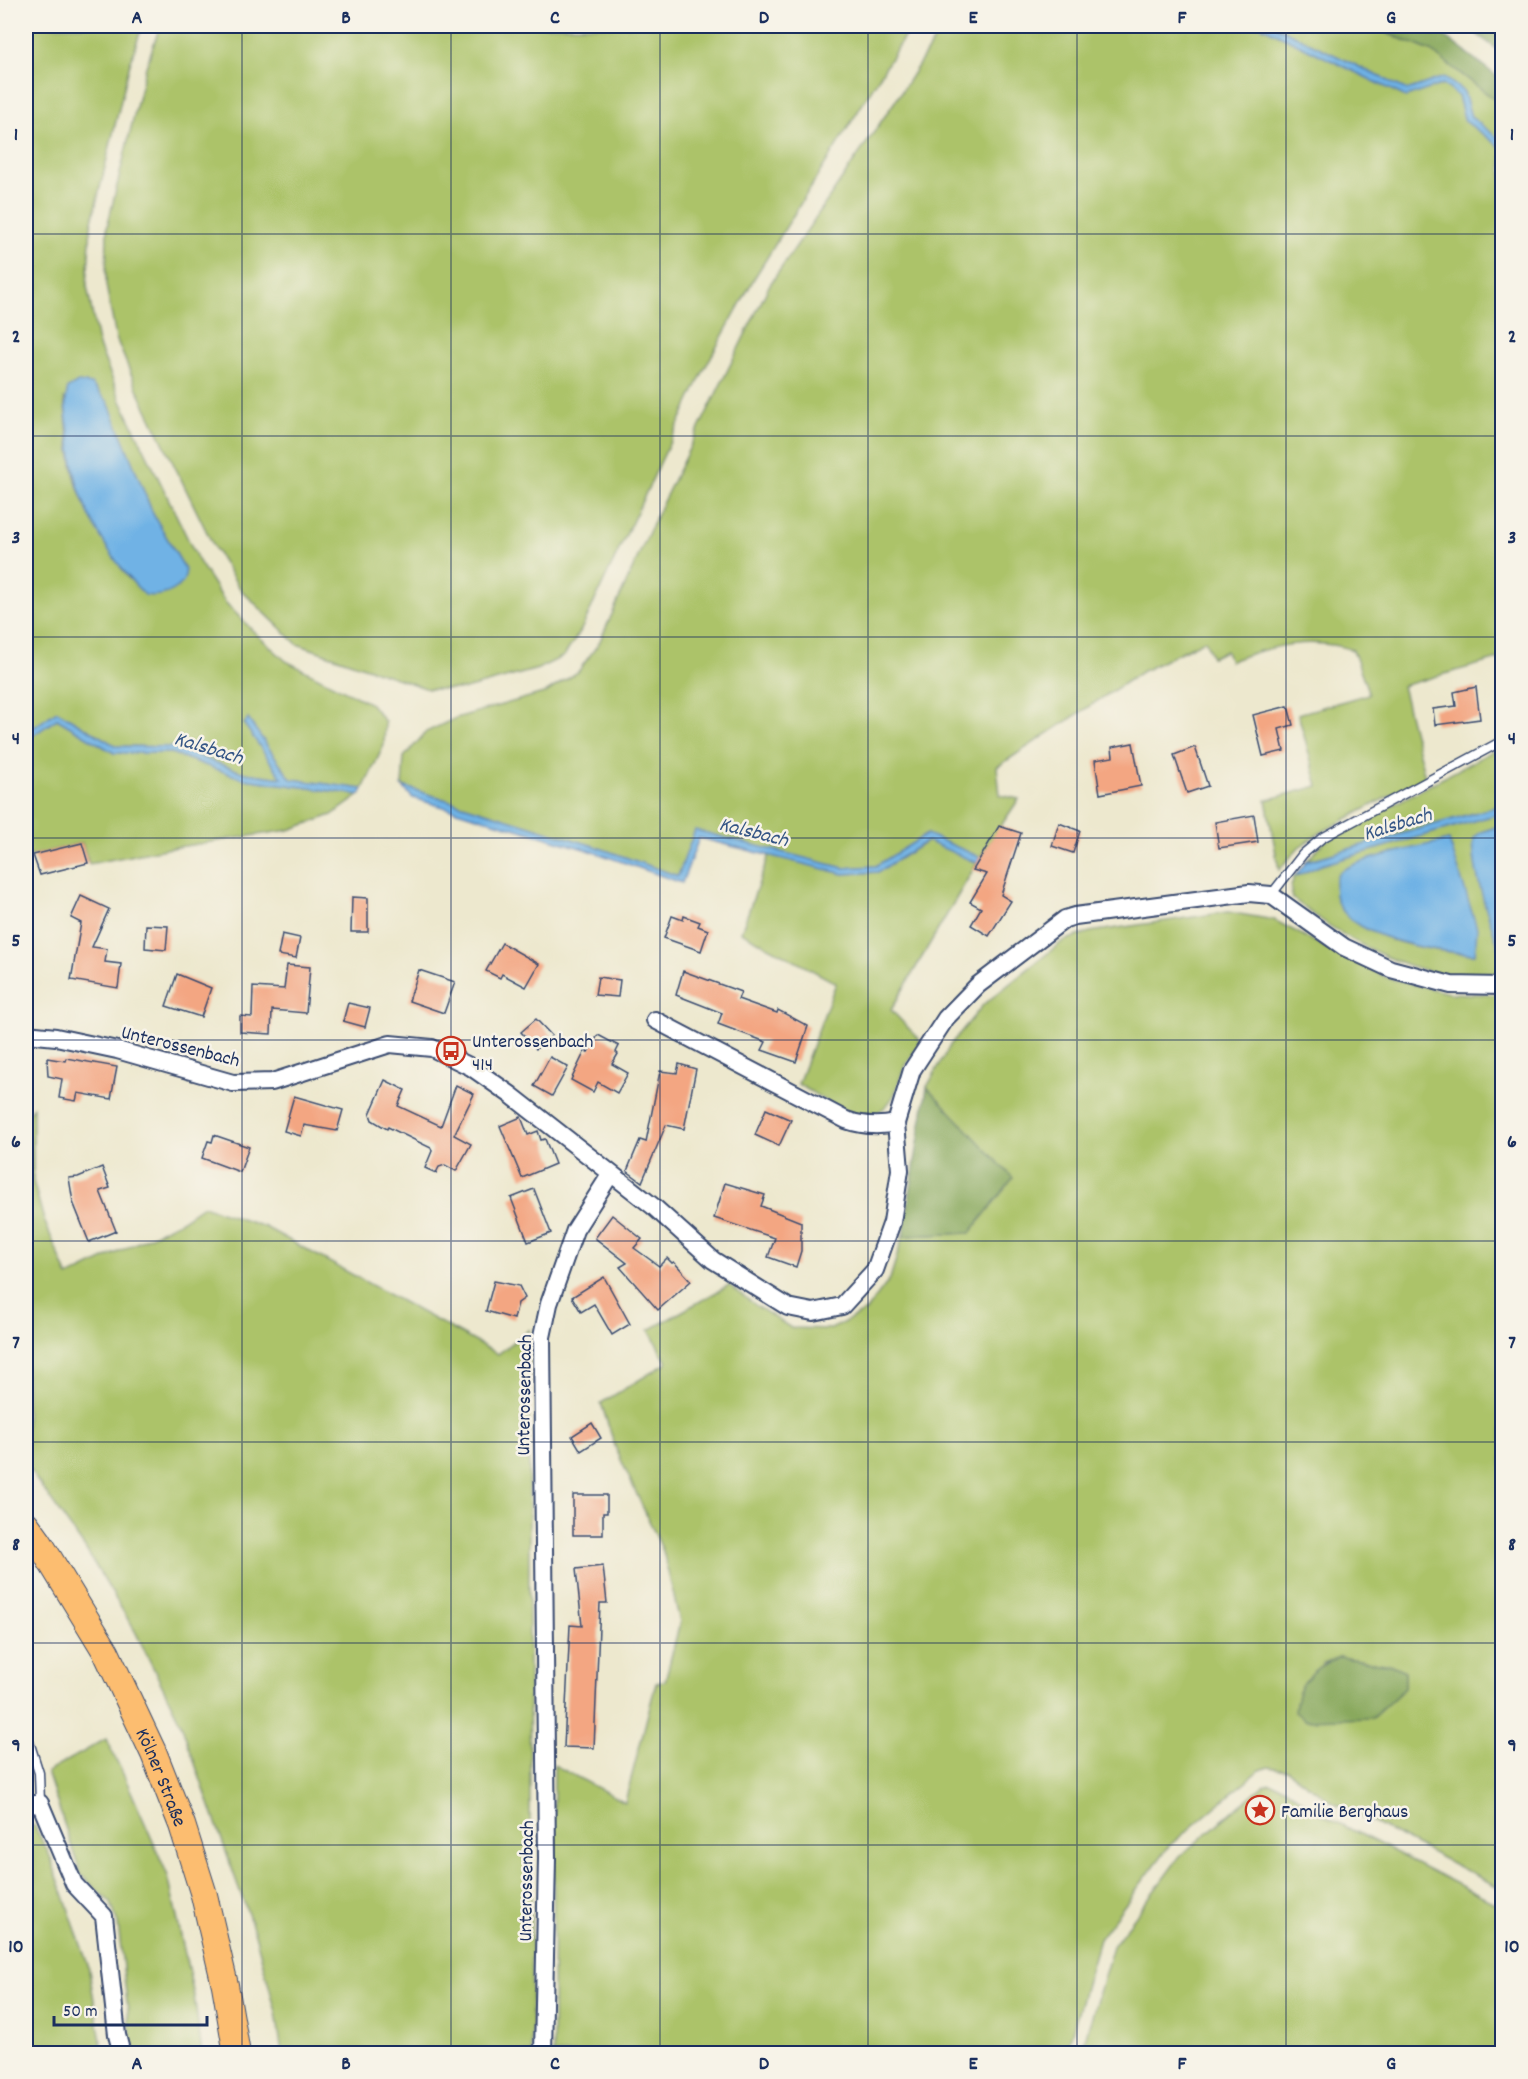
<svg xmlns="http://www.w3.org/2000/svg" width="1528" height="2079" font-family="Dekko,sans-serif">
<rect width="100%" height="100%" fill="#f7f3e8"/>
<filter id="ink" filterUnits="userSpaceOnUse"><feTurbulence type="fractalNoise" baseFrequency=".0167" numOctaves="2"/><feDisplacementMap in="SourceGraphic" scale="12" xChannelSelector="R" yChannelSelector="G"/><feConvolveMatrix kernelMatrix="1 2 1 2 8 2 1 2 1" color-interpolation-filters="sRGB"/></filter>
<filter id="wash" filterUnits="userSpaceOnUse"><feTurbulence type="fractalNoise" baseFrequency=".008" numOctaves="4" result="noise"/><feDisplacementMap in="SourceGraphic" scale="24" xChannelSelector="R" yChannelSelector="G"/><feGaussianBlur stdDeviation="1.35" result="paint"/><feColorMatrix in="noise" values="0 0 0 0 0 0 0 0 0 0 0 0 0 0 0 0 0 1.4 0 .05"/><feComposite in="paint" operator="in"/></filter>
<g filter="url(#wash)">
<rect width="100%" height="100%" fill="#ede8ce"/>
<g fill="#acc369" stroke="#647964" stroke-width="1.5" fill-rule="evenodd">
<path d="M26,26h116l-13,41 -38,158 -4,61 11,57 23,58 77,159 27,42 30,31 31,28 85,43 14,18 -1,23 -21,44 -72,-10 -43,-60 -4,5 39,54 -38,-5 -73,-26 -56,-1 -59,-35 -31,22zM64,399l52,23 37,92 32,55 -56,10c-19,-27 -38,-57 -50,-88 -10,-29 -11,-62 -15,-92z"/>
<polygon points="160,26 911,26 755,277 705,368 580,632 564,656 538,669 465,689 428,689 297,644 241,590 215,549 139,393 116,338 106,285 107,227 145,70"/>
<path d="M943,26h318l145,71 37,-13 15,12 7,25 37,27v510l-100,28 23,91 -105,56 -21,14 -20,23 -13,-70 52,-14 -20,-72 71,-20 -16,-44c-42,-14 -83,-4 -123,11l-4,-10 -14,6 -7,-17 -62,31 -146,96 3,28 19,4 -39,58 -53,-23 -51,32 -32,2 -149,-37 -17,45 -84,-30 -192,-60 2,-29 22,-25 30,-14 91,-26 31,-20 21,-29 60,-133 110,-224 133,-195z"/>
<polygon points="1275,26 1369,26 1431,51 1502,105 1502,141 1471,117 1464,92 1444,77 1407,90"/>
<polygon points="57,719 114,753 171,753 244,779 360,795 332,815 289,830 165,849 89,864 82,843 26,857 26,740"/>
<polygon points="1502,746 1502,805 1307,861 1324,842"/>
<path d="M1502,813v12l-21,7 -7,25 19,73 9,26v22c-16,-1 -34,1 -50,-2 -62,-10 -113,-40 -160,-78l-1,-11 3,-10 27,-12zM1449,840l26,114c-29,-1 -56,-6 -84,-14l-44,-72 15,-6z"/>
<path d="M928,841l49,22 -86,147 30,31c-5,9 -12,18 -17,28 -4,8 -6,18 -10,26 -23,43 -67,5 -96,-11l38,-101 -95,-51 28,-77 75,19 34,-2z"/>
<path d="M1228,912l46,8 66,35 48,23 61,15 53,2v894l-173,-89 -42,-30 -19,-3 -10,4 -89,75 -70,93 -33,114 -513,1 1,-289 71,37 31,-119 9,-2 15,-59 -17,-71 -47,-102 -15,-46 66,-40 -18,-33 80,-45 29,22 33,21 40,1 35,-18 24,-32 13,-43 67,-3 42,-55 -85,-91 24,-43 32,-39 80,-64 27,-9zM1339,1657l52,8 14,6v17l-33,30 -66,1 17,-56z"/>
<polygon points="33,1107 33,1181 44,1220 68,1277 181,1221 203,1206 265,1227 498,1354 529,1330 529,1662 532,2053 282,2053 276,2012 255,1934 181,1724 135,1631 85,1548 26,1465 26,1117"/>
<polygon points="106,1739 126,1780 168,1876 194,1996 202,2053 136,2053 131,2037 118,1924 111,1903 81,1875 47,1772"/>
<polygon points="1270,1783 1284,1787 1317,1812 1502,1907 1502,2053 1081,2053 1113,1946 1180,1856 1264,1785"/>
<polygon points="26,1821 35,1827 50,1856 88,1965 103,2053 26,2053"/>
</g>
<g fill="#89a95d" stroke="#526c5e" stroke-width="1.5">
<polygon points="1369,26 1431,26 1502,80 1502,105 1431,51"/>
<polygon points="1466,26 1502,26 1502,53"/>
<polygon points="927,1087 1013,1178 970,1233 903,1236"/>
<path d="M1339,1657l52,8 14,6v17l-33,30 -67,2 -10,-8c1,-29 18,-44 44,-55z"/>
</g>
<g fill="#70b2e5" stroke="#4670a2" stroke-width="1.5">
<polygon points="1261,26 1275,26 1407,90 1444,77 1464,92 1471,117 1502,141 1502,148 1465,121 1458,96 1443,84 1406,97"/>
<path d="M78,382l13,2 17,18 45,112 32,55c4,20 -24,29 -40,26 -28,-27 -54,-69 -66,-106 -6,-18 -8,-37 -10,-55 -2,-16 -6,-31 -1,-46z"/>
<polygon points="57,711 116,746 172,747 245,773 282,778 244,724 248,719 291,779 363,789 360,795 244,779 171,753 114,753 57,719 26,740 26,733"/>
<polygon points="402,786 594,846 678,876 695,830 844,868 876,866 927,834 980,857 977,863 927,841 878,872 844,874 699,838 682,883 591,851 413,798"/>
<polygon points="1502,805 1502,813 1321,865 1294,877 1307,861"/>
<path d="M1502,825v131c-10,-28 -32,-89 -28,-118l7,-6z"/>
<path d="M1449,840l28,88 -2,26c-37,-2 -131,-15 -140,-59 -1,-7 0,-17 4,-22 11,-13 90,-28 110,-33z"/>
</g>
<g id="blocks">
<g fill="#f3a682">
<polygon points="1476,687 1480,719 1435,725 1433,709 1456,706 1454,692"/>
<polygon points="1288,706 1293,725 1279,729 1284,751 1263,756 1253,715"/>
<polygon points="1133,743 1141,786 1100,794 1095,760 1113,757 1112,747"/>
<polygon points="1195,747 1208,786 1187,793 1174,755"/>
<polygon points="1254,815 1258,842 1219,848 1215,822"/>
<polygon points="1059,823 1080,831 1073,853 1052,846"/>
<polygon points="999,826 1021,833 1001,895 1011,901 989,936 971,925 981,908 970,902 987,874 973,870"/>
<polygon points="82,843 88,863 40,875 33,855"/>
<polygon points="81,896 109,909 92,947 107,949 105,962 121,964 118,988 71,980 81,923 71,918"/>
<polygon points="352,897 368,898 368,932 351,932"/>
<polygon points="672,916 683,920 684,916 700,922 698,926 708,930 701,951 664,938"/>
<polygon points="146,925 168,926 166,950 145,948"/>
<polygon points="282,934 300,938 296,958 278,955"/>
<polygon points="502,943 539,964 526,987 502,974 500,978 486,971"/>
<polygon points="287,965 310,967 306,1013 272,1010 271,1034 240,1032 240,1016 252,1017 253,987 284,989"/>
<polygon points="419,970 455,982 444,1013 409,1001"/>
<polygon points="683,971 741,992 738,999 777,1013 778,1010 808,1026 796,1062 762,1050 766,1042 718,1024 722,1013 676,995"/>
<polygon points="177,974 211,988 201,1017 166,1006"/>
<polygon points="598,977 620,980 618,997 595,995"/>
<polygon points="348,1003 370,1008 365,1027 343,1021"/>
<polygon points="536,1019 552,1036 536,1049 521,1032"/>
<polygon points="598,1035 619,1046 616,1052 618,1054 612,1064 628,1073 617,1093 598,1082 593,1092 571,1080 585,1051 588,1052"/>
<polygon points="550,1057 568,1067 552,1096 534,1086"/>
<polygon points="47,1058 65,1061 66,1058 117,1067 111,1099 78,1093 76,1101 59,1098 62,1079 48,1076"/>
<polygon points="679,1064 696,1069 684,1129 666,1125 642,1182 627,1171 640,1140 646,1142 660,1071 677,1073"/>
<polygon points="385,1080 405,1090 398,1106 441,1126 456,1085 474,1094 454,1135 471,1144 456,1171 445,1165 439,1167 436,1173 425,1168 432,1151 431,1148 388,1127 387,1129 372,1120 370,1114"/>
<polygon points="294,1096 343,1110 337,1131 304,1125 301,1136 284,1131"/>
<polygon points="766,1109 791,1120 779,1146 755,1135"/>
<polygon points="521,1117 528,1135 538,1131 541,1140 545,1139 555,1164 522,1178 500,1126"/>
<polygon points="214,1135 249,1147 240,1172 202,1158 208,1141 212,1142"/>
<polygon points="102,1167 110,1188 100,1191 116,1231 89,1242 73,1202 69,1178 78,1177"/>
<polygon points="725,1183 765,1195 761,1206 801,1222 801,1251 796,1267 768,1257 775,1238 714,1218"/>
<polygon points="534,1189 551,1233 528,1242 511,1198"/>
<polygon points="612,1215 642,1239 634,1248 659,1266 667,1258 672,1263 674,1262 691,1281 658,1310 620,1267 627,1263 595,1238"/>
<polygon points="604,1277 630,1324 612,1335 594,1304 581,1312 572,1297"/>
<polygon points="494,1281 519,1286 525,1298 518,1303 514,1319 486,1311"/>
<polygon points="592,1423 601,1438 581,1451 572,1436"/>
<polygon points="573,1495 607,1495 607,1513 603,1513 603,1535 573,1535"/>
<polygon points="603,1566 607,1603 600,1603 594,1748 564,1747 570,1625 582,1626 576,1569"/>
</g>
</g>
</g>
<g filter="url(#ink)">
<use href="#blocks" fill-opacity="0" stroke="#3a4b6f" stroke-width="1.5"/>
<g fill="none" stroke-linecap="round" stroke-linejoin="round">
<g stroke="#3a4b6f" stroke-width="11">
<g id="service">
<polyline points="1271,895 1303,854 1322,838 1502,741"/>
<polyline points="26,1732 39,1773 40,1803"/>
</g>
</g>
<g stroke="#3a4b6f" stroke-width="20">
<g id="minor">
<path d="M655,1020l191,100c17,6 32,7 50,3"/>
<polyline points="26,1034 56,1037 117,1050 233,1083 272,1082 390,1044 432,1048 471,1067 511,1095 654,1207 713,1260 788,1307 813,1312 842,1306 875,1270 892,1222 900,1170 896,1123 912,1070 946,1018 978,985 1065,919 1075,916 1249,893 1271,895 1344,947 1391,969 1451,985 1502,986"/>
<polyline points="26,1806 40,1803 74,1884 104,1916 117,2035 122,2054"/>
<polyline points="543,2054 547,1858 542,1337 549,1304 575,1230 610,1175"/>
</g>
</g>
<g stroke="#3a4b6f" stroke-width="28">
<g id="primary">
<path id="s1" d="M26,1524l13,18 67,110 48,102 28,71 22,70 21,90 12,69"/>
</g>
</g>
<use href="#service" stroke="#fff" stroke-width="8"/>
<use href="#minor" stroke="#fff" stroke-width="16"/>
<use href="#primary" stroke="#fcbd6f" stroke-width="26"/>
</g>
</g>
<path fill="none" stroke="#1b2f5e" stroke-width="1.5" stroke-opacity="0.55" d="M242,26v2028M451,26v2028M660,26v2028M868,26v2028M1077,26v2028M1286,26v2028M26,234h1476M26,436h1476M26,637h1476M26,838h1476M26,1040h1476M26,1241h1476M26,1442h1476M26,1643h1476M26,1845h1476"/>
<defs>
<g id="bus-ring" transform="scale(1.5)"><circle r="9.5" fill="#f7f3e8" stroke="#c8321e" stroke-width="1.5"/><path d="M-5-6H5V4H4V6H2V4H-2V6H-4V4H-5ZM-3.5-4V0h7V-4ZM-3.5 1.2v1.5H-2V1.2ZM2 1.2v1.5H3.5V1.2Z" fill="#c8321e"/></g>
<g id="sight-ring" transform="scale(1.5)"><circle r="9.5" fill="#f7f3e8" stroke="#c8321e" stroke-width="1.5"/><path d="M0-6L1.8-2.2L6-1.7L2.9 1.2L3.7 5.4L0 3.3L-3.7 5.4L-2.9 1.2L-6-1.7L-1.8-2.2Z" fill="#c8321e"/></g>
</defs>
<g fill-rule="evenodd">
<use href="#bus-ring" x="451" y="1051"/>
<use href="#sight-ring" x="1260" y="1810"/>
</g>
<g text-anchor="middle" stroke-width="5" stroke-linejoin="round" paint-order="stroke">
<g font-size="20" fill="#1b2f5e" stroke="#f7f3e8" text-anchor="start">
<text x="472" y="1047">Unterossenbach<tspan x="472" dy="23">414</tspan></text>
<text x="1281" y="1817">Familie Berghaus</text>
</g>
<g font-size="20" fill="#1b2f5e" stroke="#f7f3e8">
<text transform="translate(181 1045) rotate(14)" y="7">Unterossenbach</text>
<text transform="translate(523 1395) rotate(-89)" y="7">Unterossenbach</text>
<text dy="7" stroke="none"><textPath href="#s1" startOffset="288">Kölner Straße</textPath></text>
<text transform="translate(525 1881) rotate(-89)" y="7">Unterossenbach</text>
</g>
<g font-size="21" font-style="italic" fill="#355686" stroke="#f7f3e8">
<text transform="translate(209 747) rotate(17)" y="7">Kalsbach</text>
<text transform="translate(1397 823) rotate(-17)" y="7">Kalsbach</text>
<text transform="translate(754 831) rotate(14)" y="7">Kalsbach</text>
</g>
</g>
<rect width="1528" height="2079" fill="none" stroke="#f7f3e8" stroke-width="66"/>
<path d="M54 2016v9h153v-9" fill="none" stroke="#1b2f5e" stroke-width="3"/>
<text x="63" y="2016" font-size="18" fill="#1b2f5e" stroke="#f7f3e8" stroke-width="4.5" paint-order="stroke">50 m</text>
<rect x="33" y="33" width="1462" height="2013" fill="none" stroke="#1b2f5e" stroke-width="2"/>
<g font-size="20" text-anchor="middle" font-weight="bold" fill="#1b2f5e">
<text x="137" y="23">A</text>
<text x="346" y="23">B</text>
<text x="555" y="23">C</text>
<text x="764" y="23">D</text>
<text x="973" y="23">E</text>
<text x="1182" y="23">F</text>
<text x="1391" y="23">G</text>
<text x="16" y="140">1</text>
<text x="1512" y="140">1</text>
<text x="16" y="342">2</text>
<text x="1512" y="342">2</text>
<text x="16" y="543">3</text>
<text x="1512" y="543">3</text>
<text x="16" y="744">4</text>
<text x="1512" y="744">4</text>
<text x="16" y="946">5</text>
<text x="1512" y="946">5</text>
<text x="16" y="1147">6</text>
<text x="1512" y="1147">6</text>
<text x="16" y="1348">7</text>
<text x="1512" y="1348">7</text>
<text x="16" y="1550">8</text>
<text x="1512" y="1550">8</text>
<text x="16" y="1751">9</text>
<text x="1512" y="1751">9</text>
<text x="16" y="1952">10</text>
<text x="1512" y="1952">10</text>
<text x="137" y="2069">A</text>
<text x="346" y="2069">B</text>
<text x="555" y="2069">C</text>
<text x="764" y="2069">D</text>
<text x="973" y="2069">E</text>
<text x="1182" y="2069">F</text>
<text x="1391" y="2069">G</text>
</g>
</svg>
